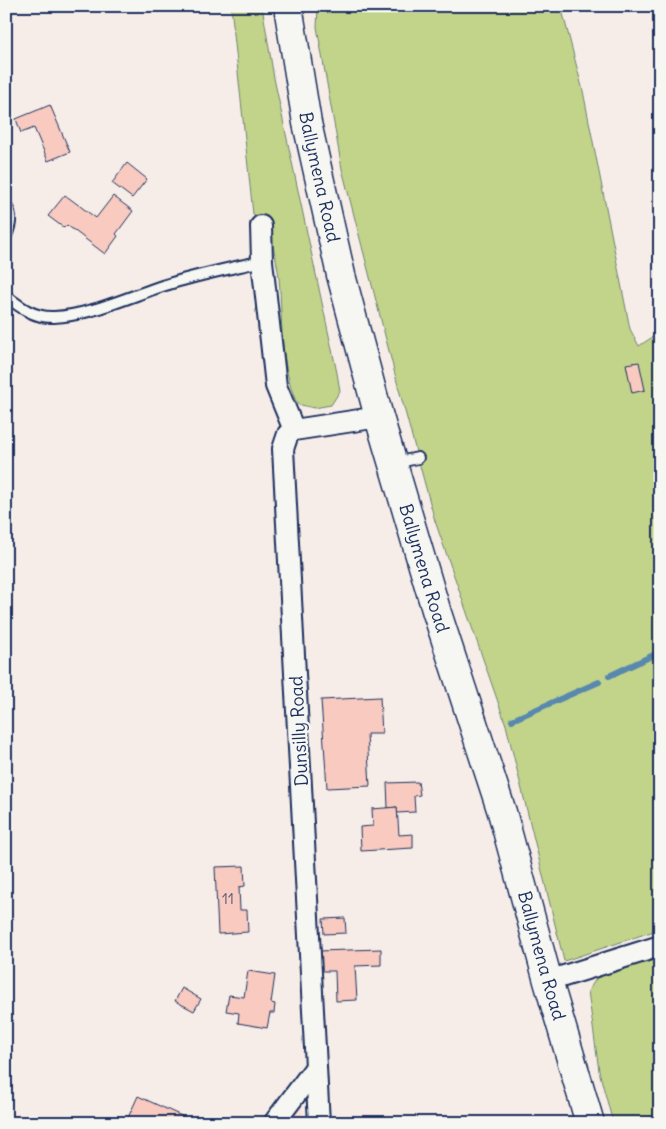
<svg xmlns="http://www.w3.org/2000/svg" width="666" height="1129" font-family="Delius,sans-serif">
<rect width="100%" height="100%" fill="#f7ede8"/>
<filter id="ink" filterUnits="userSpaceOnUse"><feTurbulence type="fractalNoise" baseFrequency=".02" numOctaves="2"/><feDisplacementMap in="SourceGraphic" scale="10" xChannelSelector="R" yChannelSelector="G"/><feConvolveMatrix kernelMatrix="1 2 1 2 8 2 1 2 1" color-interpolation-filters="sRGB"/></filter>
<g filter="url(#ink)">
<polygon fill="#f8e2dc" points="302,1107 303,1123 286,1123 296,1110"/>
<g fill="#c2d489" stroke="#6e8274">
<path d="M231,6h31l12,72 63,295 3,18 -9,14 -17,3 -17,-4c-18,-42 -14,-82 -18,-126 -2,-19 -8,-38 -12,-57l-14,-7z"/>
<polygon points="318,6 561,6 583,91 630,329 639,346 660,332 660,929 564,961 506,725 435,521 397,382 342,169 317,27"/>
<polygon points="660,956 660,1123 613,1123 599,1071 588,991 598,976 638,961"/>
</g>
<g fill="none" stroke-linecap="round" stroke-linejoin="round">
<g stroke="#5988ae" stroke-width="6">
<polyline points="609,676 660,652"/>
<polyline points="512,720 599,682"/>
</g>
</g>
<g fill="#f9cabf" stroke="#1b2f5e">
<polygon points="50,105 70,152 48,161 34,128 21,133 16,119"/>
<polygon points="127,163 147,179 132,198 112,183"/>
<polygon points="65,195 96,218 113,196 133,211 116,234 118,236 105,254 67,225 64,228 48,216"/>
<polygon points="639,362 645,390 632,393 626,364"/>
<polygon points="380,697 382,734 367,734 370,786 327,788 321,700"/>
<polygon points="418,782 420,795 414,796 415,812 397,813 397,807 388,808 387,783"/>
<polygon points="397,807 399,835 413,834 413,848 361,851 360,827 373,826 372,809"/>
<polygon points="244,866 245,886 239,887 240,910 247,910 248,932 218,934 215,867"/>
<polygon points="345,918 346,933 324,934 323,919"/>
<polygon points="381,949 381,965 355,966 357,1000 336,1001 335,971 319,971 318,951"/>
<polygon points="248,971 275,975 271,1003 275,1004 274,1013 270,1013 267,1028 238,1023 239,1013 226,1011 229,995 244,997"/>
<polygon points="182,988 201,999 194,1011 175,1001"/>
<polygon points="138,1096 188,1119 187,1123 126,1122"/>
</g>
<g fill="none" stroke-linecap="round" stroke-linejoin="round">
<g stroke="#1b2f5e" stroke-width="14">
<g id="service">
<path d="M6,206c7,10 4,20 0,30"/>
<path d="M6,296c15,12 29,22 48,21 36,-1 83,-24 118,-34 30,-9 60,-15 90,-22"/>
<polyline points="394,463 418,458"/>
</g>
</g>
<g stroke="#1b2f5e" stroke-width="24">
<g id="minor">
<polyline points="261,226 262,261 276,386 294,430"/>
<polyline points="548,981 660,946"/>
<polyline points="274,1123 316,1067"/>
<polyline points="319,1123 283,449 288,434 294,430 379,417"/>
</g>
</g>
<g stroke="#1b2f5e" stroke-width="31">
<g id="trunk">
<path id="s1" d="M288,6l19,117 34,152 38,142 58,196 65,199 46,169 42,142"/>
</g>
</g>
<use href="#service" stroke="#f6f6f2" stroke-width="10"/>
<use href="#minor" stroke="#f6f6f2" stroke-width="20"/>
<use href="#trunk" stroke="#f6f6f2" stroke-width="28"/>
</g>
</g>
<g text-anchor="middle" stroke-width="4.5" stroke-linejoin="round" paint-order="stroke">
<g font-size="15" fill="#525676">
<text x="228" y="904">11</text>
</g>
<g font-size="18" fill="#1b2f5e" stroke="#f6f6f2">
<text dy="6" stroke="none"><textPath href="#s1" startOffset="174">Ballymena Road</textPath></text>
<text dy="6" stroke="none"><textPath href="#s1" startOffset="579">Ballymena Road</textPath></text>
<text transform="translate(299 731) rotate(-93)" y="6">Dunsilly Road</text>
<text dy="6" stroke="none"><textPath href="#s1" startOffset="984">Ballymena Road</textPath></text>
</g>
</g>
<rect width="666" height="1129" fill="none" stroke="#f6f6f2" stroke-width="25"/>
<rect x="12" y="12" width="641" height="1104" fill="none" stroke="#1b2f5e" stroke-width="2" filter="url(#ink)"/>
</svg>
